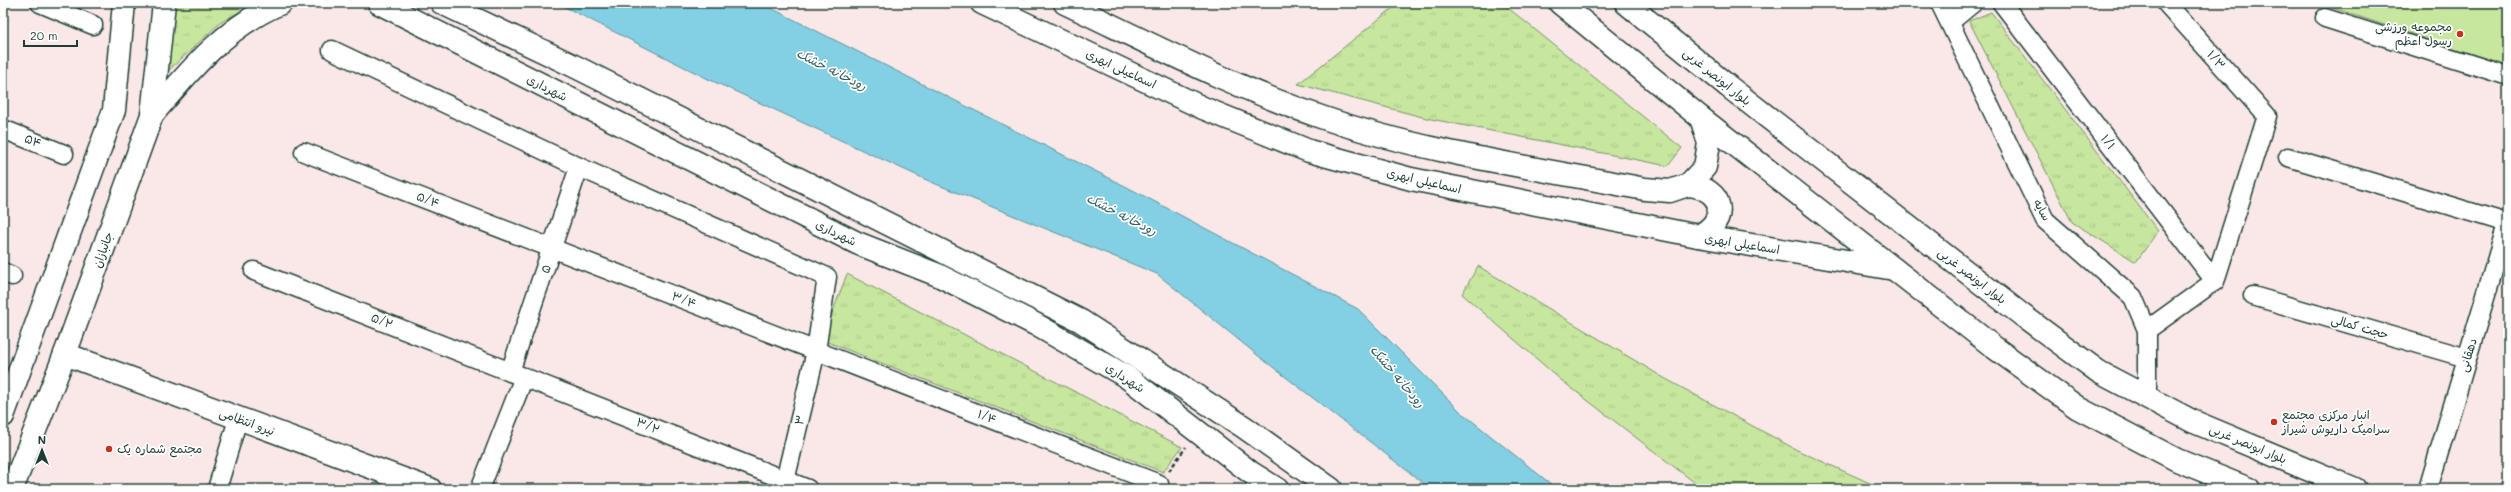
<svg xmlns="http://www.w3.org/2000/svg" width="2511" height="492" font-family="Mali,'Playpen Sans Arabic',sans-serif">
<defs>
<pattern id="grass-tufts" width="24" height="20" patternUnits="userSpaceOnUse"><rect width="24" height="20" fill="#c7e69e"/><path d="M3 7l-1-3M5 7V3M7 7l1-3M15 17l-1-3M17 17v-4M19 17l1-3" fill="none" stroke="#aac689"/></pattern>
</defs>
<rect width="100%" height="100%" fill="#fae8e8"/>
<filter id="ink" filterUnits="userSpaceOnUse"><feTurbulence type="fractalNoise" baseFrequency=".025" numOctaves="2"/><feDisplacementMap in="SourceGraphic" scale="8" xChannelSelector="R" yChannelSelector="G"/><feConvolveMatrix kernelMatrix="1 2 1 2 8 2 1 2 1" color-interpolation-filters="sRGB"/></filter>
<g filter="url(#ink)">
<g fill="url(#grass-tufts)" stroke="#739269">
<polygon points="175,3 255,3 220,23 168,71"/>
<polygon points="1399,3 1502,3 1682,148 1668,166 1426,118 1298,84"/>
<polygon points="1991,12 2158,231 2136,262 2072,222 1969,21"/>
<polygon points="1478,266 1664,378 1797,450 1883,489 1703,489 1561,380 1462,294"/>
<polygon points="847,274 1182,447 1163,472 822,340"/>
</g>
<polygon fill="#c7e69e" stroke="#739269" points="2318,3 2508,3 2508,66"/>
<polygon fill="#83cfe3" stroke="#5b959d" points="557,3 761,3 1127,187 1358,309 1461,412 1557,489 1431,489 1261,358 1157,274 931,182 706,78"/>
<g fill="none" stroke-linecap="round" stroke-linejoin="round">
<g stroke="#1f3d34" stroke-width="21">
<g id="minor">
<polyline points="40,3 93,25"/>
<polyline points="1940,3 2045,220 2133,297 2147,330 2147,397"/>
<polyline points="2002,3 2215,281"/>
<polyline points="2325,18 2508,76"/>
<polyline points="1950,22 1973,3"/>
<polyline points="332,50 579,167 827,277 816,351 783,489"/>
<polyline points="3,129 64,154"/>
<polyline points="304,152 1159,484 1157,489"/>
<polyline points="2288,157 2507,223"/>
<polyline points="254,271 808,489"/>
<polyline points="3,272 12,276"/>
<polyline points="2253,296 2467,358"/>
<polyline points="2147,330 2215,281 2267,116 2166,3"/>
<polyline points="510,372 579,167"/>
<polyline points="217,489 238,419"/>
<polyline points="480,489 524,377"/>
<polyline points="2428,489 2508,221"/>
</g>
</g>
<g stroke="#1f3d34" stroke-width="25">
<g id="tertiary">
<polyline points="379,3 857,243 938,275 1035,324 1127,377 1250,472 1277,489"/>
<polyline points="442,3 574,66 1081,321 1244,427 1331,489"/>
<path d="M152,115c37,-44 74,-89 129,-112"/>
<polyline points="65,354 430,489"/>
</g>
</g>
<g stroke="#1f3d34" stroke-width="25">
<g id="secondary">
<polyline points="982,3 1203,108 1309,151 1411,179 1698,236 1894,269"/>
<path d="M1065,3c84,40 168,84 256,114 104,36 216,51 324,72l25,2 18,-6 17,-18 4,-24 -8,-25"/>
<polyline points="1560,3 1701,118 1995,348 2078,408 2177,460 2249,489"/>
<polyline points="1626,3 1729,87 2022,315 2099,372 2192,421 2355,489"/>
<path d="M1688,185c36,3 42,36 10,51"/>
<polyline points="3,416 114,110 124,3"/>
<polyline points="12,489 65,354 152,115 164,3"/>
</g>
</g>
<polyline stroke="#1f3d34" stroke-width="2.5" stroke-dasharray="4 3" stroke-linecap="butt" points="1169,471 1186,447"/>
<use href="#minor" stroke="#fff" stroke-width="18"/>
<use href="#tertiary" stroke="#fff" stroke-width="22"/>
<use href="#secondary" stroke="#fff" stroke-width="22"/>
</g>
</g>
<g fill="#c8321e" stroke="#fff" stroke-width="1.5">
<circle cx="2460" cy="34" r="4"/>
<circle cx="2274" cy="422" r="4"/>
<circle cx="109" cy="449" r="4"/>
</g>
<g text-anchor="middle" stroke-width="3.5" stroke-linejoin="round" paint-order="stroke">
<g font-size="12" fill="#1f3d34" stroke="#fff" text-anchor="start">
<text x="2452" y="31" text-anchor="end">مجموعه ورزشی<tspan x="2452" dy="14">رسول اعظم</tspan></text>
<text x="2282" y="419">انبار مرکزی مجتمع<tspan x="2282" dy="14">سرامیک داریوش‌ شیراز</tspan></text>
<text x="117" y="453">مجتمع شماره یک</text>
</g>
<g font-size="12" fill="#1f3d34" stroke="#fff">
<text transform="translate(2216 60) rotate(48)" y="4">۱/۳</text>
<text transform="translate(1121 69) rotate(25)" y="4">اسماعیلی ابهری</text>
<text transform="translate(1717 77) rotate(39)" y="4">بلوار ابونصر غربی</text>
<text transform="translate(547 88) rotate(27)" y="4">شهرداری</text>
<text transform="translate(33 141) rotate(22)" y="4">۵۴</text>
<text transform="translate(2108 142) rotate(53)" y="4">۱/۱</text>
<text transform="translate(1424 181) rotate(13)" y="4">اسماعیلی ابهری</text>
<text transform="translate(428 200) rotate(21)" y="4">۵/۴</text>
<text transform="translate(2042 210) rotate(60)" y="4">سایه</text>
<text transform="translate(836 233) rotate(26)" y="4">شهرداری</text>
<text transform="translate(1742 244) rotate(9)" y="4">اسماعیلی ابهری</text>
<text transform="translate(103 250) rotate(-70)" y="4">جانبازان</text>
<text transform="translate(546 269) rotate(-71)" y="4">۵</text>
<text transform="translate(1972 276) rotate(38)" y="4">بلوار ابونصر غربی</text>
<text transform="translate(684 300) rotate(21)" y="4">۳/۴</text>
<text transform="translate(382 321) rotate(21)" y="4">۵/۲</text>
<text transform="translate(2360 327) rotate(16)" y="4">حجت کمالی</text>
<text transform="translate(2468 355) rotate(-73)" y="4">دهقانی</text>
<text transform="translate(1125 378) rotate(33)" y="4">شهرداری</text>
<text transform="translate(987 417) rotate(21)" y="4">۱/۴</text>
<text transform="translate(800 420) rotate(-77)" y="4">۳</text>
<text transform="translate(247 422) rotate(20)" y="4">نیرو انتظامی</text>
<text transform="translate(648 426) rotate(22)" y="4">۳/۲</text>
<text transform="translate(2248 444) rotate(23)" y="4">بلوار ابونصر غربی</text>
</g>
<g font-size="13" font-style="italic" fill="#386260" stroke="#fff">
<text transform="translate(832 69) rotate(27)" y="5">رودخانه خشک</text>
<text transform="translate(1122 214) rotate(27)" y="5">رودخانه خشک</text>
<text transform="translate(1398 376) rotate(50)" y="5">رودخانه خشک</text>
</g>
</g>
<rect width="2511" height="492" fill="none" stroke="#fff" stroke-width="16"/>
<rect x="8" y="8" width="2495" height="476" fill="none" stroke="#1f3d34" stroke-width="1.5" filter="url(#ink)"/>
<g transform="translate(42 450)" stroke="#ffffff" stroke-width="3" paint-order="stroke">
<path d="M0-3L7 15L0 10L-7 15Z" fill="#1f3d34"/>
<text y="-6" font-size="11" font-weight="bold" text-anchor="middle" fill="#1f3d34">N</text>
</g>
<path d="M24 40v6h53v-6" fill="none" stroke="#1f3d34" stroke-width="2"/>
<text x="30" y="40" font-size="12" fill="#1f3d34" stroke="#ffffff" stroke-width="3" paint-order="stroke">20 m</text>
</svg>
